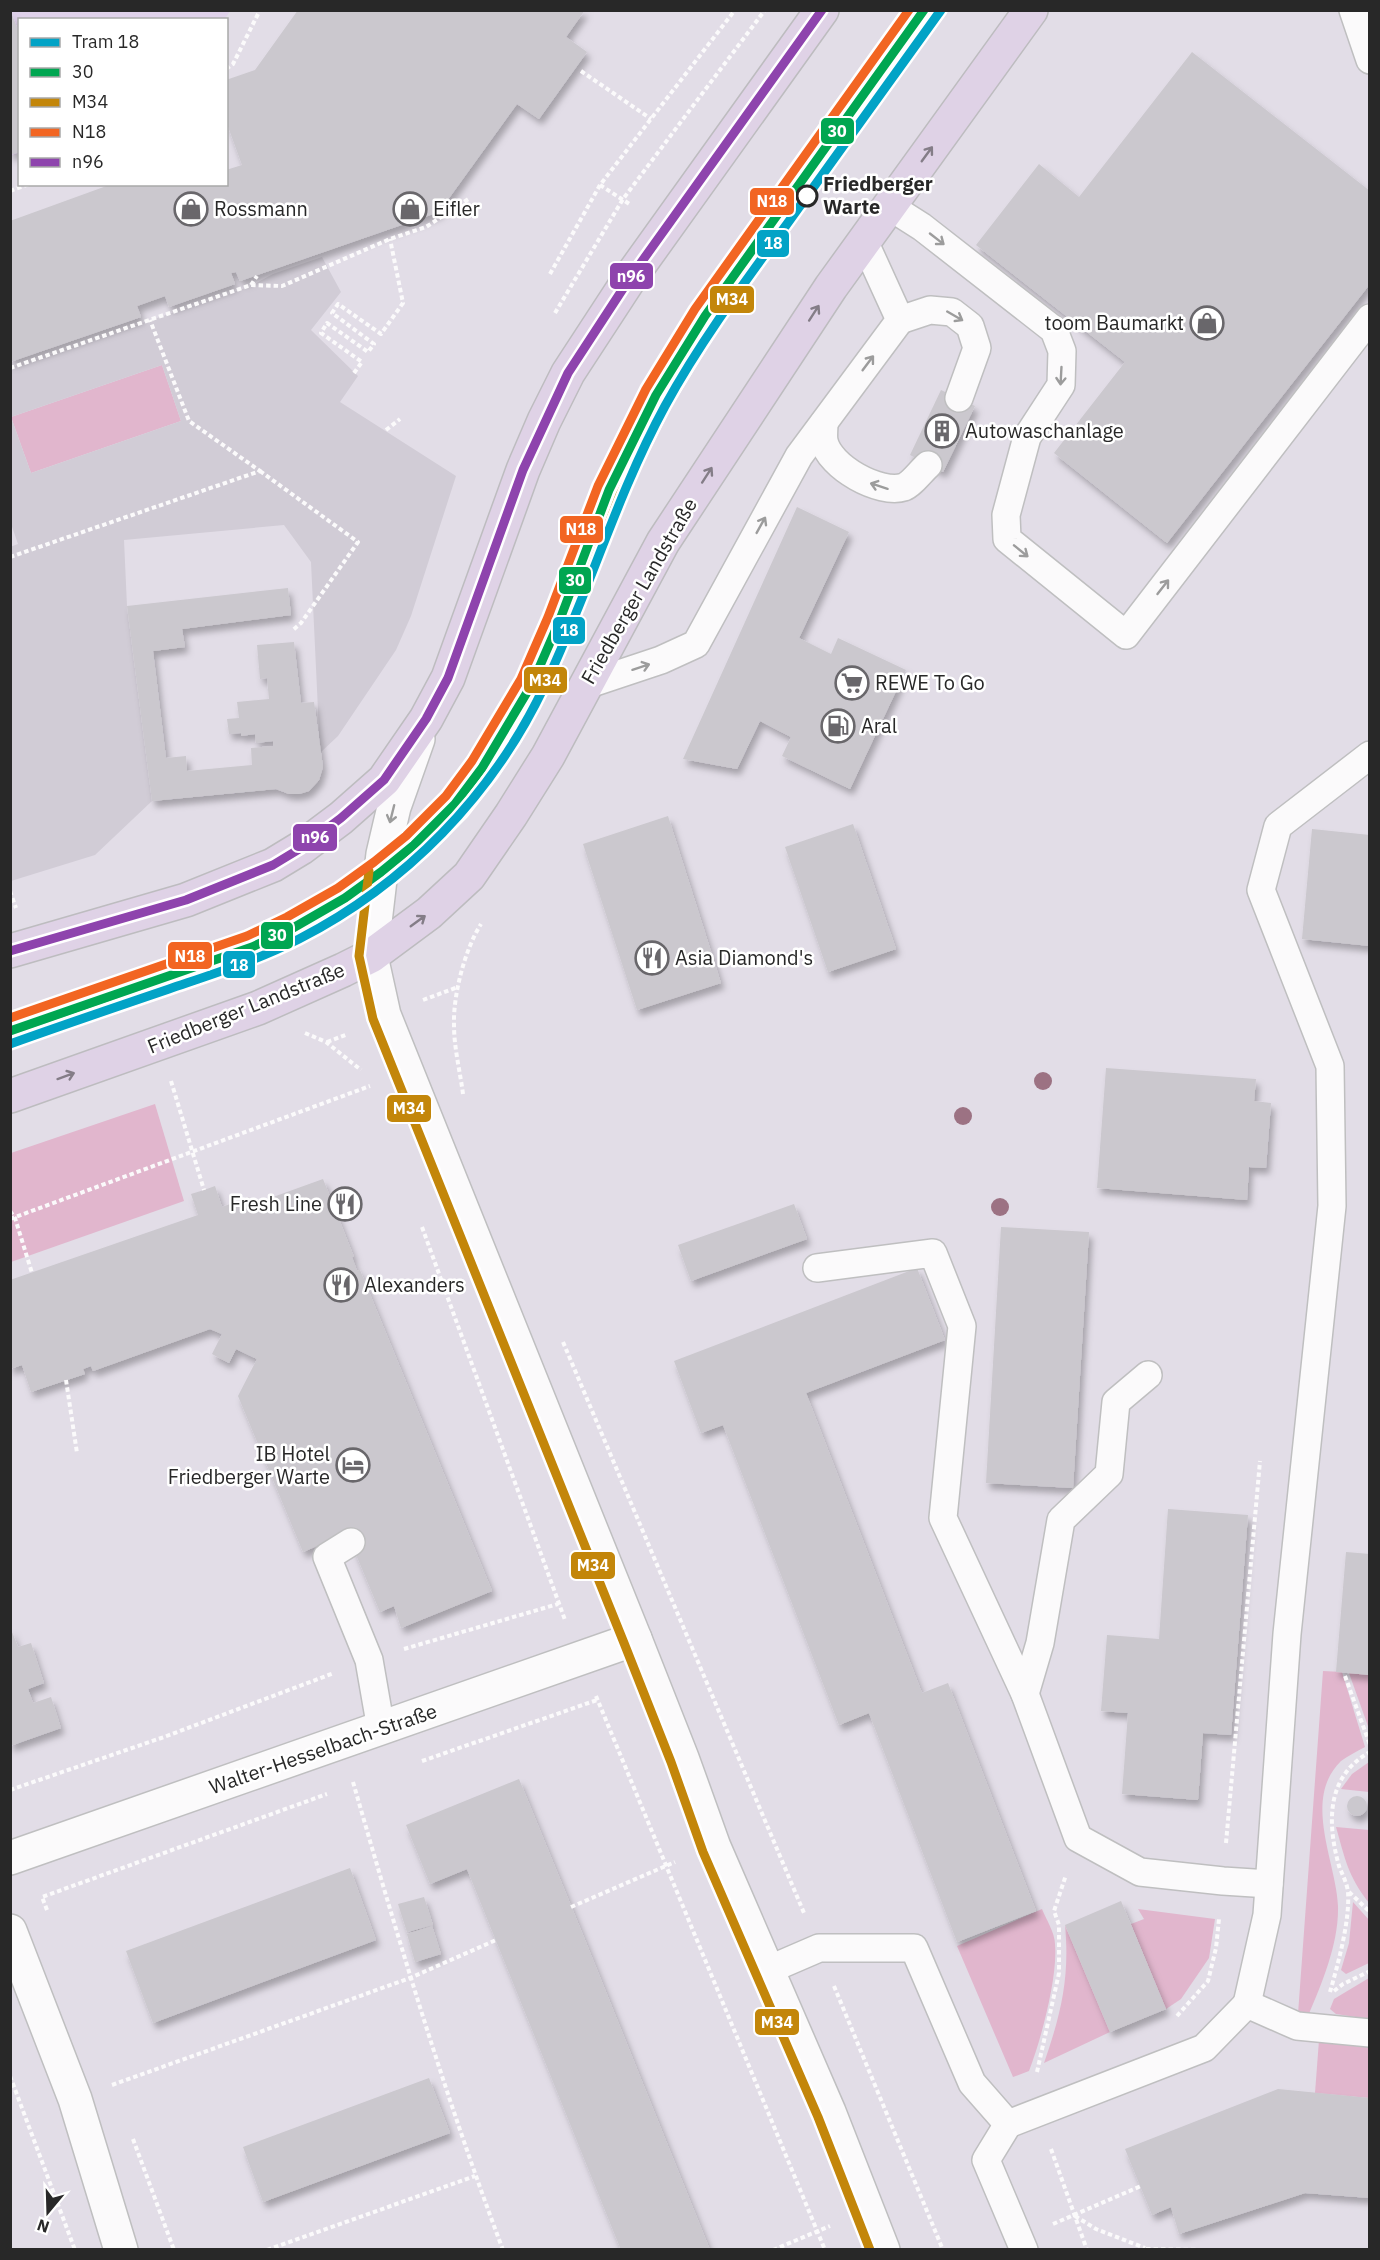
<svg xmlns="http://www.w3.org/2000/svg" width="1380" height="2260" font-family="'IBM Plex Sans',sans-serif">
<defs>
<filter id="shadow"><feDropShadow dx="3.5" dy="6" stdDeviation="3" flood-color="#0004"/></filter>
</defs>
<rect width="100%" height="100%" fill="#e2dde7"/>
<polygon fill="#dfd1ea" points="10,11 230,11 224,20 20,20 19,153 11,156"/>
<g fill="#e1b6cd">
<polygon points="162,365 181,421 31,473 11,417"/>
<polygon points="155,1104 184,1201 11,1262 11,1153"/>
<path d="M1323,1671l19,1 23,75c-8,4 -17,9 -24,14 -39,38 -5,100 -3,145 1,37 -16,77 -30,110l-10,-2z"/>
<polygon points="1349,1673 1369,1675 1369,1729"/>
<polygon points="1369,1762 1369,1792 1341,1789 1352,1774"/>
<path d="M1336,1827l33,3v73c-21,-27 -24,-44 -33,-76z"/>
<polygon points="1353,1902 1369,1920 1369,1963 1346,1974 1341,1970 1349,1943"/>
<path d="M1042,1909c4,10 13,24 13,35 3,33 -14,96 -26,127l-16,6 -56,-131z"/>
<polygon points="1138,1909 1215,1919 1209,1958 1181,1999 1166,2009 1131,1924 1144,1919"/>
<path d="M1065,1925l45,107 -66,31c17,-49 26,-86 21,-138z"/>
<polygon points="1369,1978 1369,2019 1336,2014 1330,2009 1334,1999"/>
<polygon points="1319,2040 1369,2045 1369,2098 1315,2093"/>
</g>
<path fill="#d1ccd6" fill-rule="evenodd" d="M322,257l19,35 -30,38 47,46 -18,26 116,74 -45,140 -15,34 -58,86 -18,17 -9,-191 -27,-37 -160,15 3,66 25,195 -57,54 -84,26 -1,-334 8,-3 -8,-23v-153l241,-82 22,-12zM162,365l19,56 -150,52 -20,-56z"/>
<g fill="#cbc8ce" filter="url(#shadow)">
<polygon points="10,10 20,35 20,152 10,155"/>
<polygon points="298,10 585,10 566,37 587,52 539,119 517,104 439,212 240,281 236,272 231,273 235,284 169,307 165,296 137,306 141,317 10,362 10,221 112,184 226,184 226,170 242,165 226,121 226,80 255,70"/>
<polygon points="1192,52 1370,191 1370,284 1167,543 1054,453 1125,362 976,245 1039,164 1079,197"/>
<polygon points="941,390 975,406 943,472 910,455"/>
<polygon points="797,507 849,532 799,638 831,654 838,638 906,670 850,789 782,756 791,737 760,721 737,769 683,759"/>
<polygon points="288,588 291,615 182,629 185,647 153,651 166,758 186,756 187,771 252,765 251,748 273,746 273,741 256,743 255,734 241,736 241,733 229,734 227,719 239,718 237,702 269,699 267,678 260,679 257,645 294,642 301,703 314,702 323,767 319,780 309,791 299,794 289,794 276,789 152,801 127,606"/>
<polygon points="668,816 721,983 637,1010 583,844"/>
<polygon points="853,824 896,949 828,972 785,847"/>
<polygon points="1312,829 1370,835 1370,946 1302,939"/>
<polygon points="1106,1068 1256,1079 1254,1101 1271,1103 1266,1168 1249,1167 1247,1200 1097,1188"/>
<polygon points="323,1179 354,1257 352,1257 357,1271 360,1270 492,1591 401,1628 394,1606 380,1612 347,1533 303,1552 238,1396 257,1359 236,1349 229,1363 212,1354 222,1334 210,1329 93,1371 91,1366 83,1369 85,1374 31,1392 22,1365 10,1369 10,1280 198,1215 191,1194 204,1190 215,1186 222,1207 249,1197 253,1208 263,1204 262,1201"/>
<polygon points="794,1204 807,1239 691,1281 678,1245"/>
<polygon points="1001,1227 1089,1232 1073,1488 986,1483"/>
<polygon points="917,1268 945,1340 806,1393 922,1693 948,1683 1036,1911 957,1942 869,1713 839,1725 723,1425 701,1433 674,1361"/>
<polygon points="1168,1509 1248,1515 1231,1735 1203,1733 1198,1800 1122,1794 1128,1713 1101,1711 1107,1635 1159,1639"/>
<polygon points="1346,1552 1370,1554 1370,1675 1336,1672"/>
<polygon points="10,1627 18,1647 31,1643 44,1683 28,1689 33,1703 51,1697 61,1728 10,1746"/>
<polygon points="519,1779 585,1940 710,2250 621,2250 467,1869 430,1884 406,1825"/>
<circle cx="1357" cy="1806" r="10"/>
<polygon points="350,1868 376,1940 153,2023 126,1951"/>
<polygon points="424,1897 433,1925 407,1932 398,1904"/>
<polygon points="1121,1901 1166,2009 1110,2032 1065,1925"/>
<polygon points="432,1926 441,1954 415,1962 407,1934"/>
<polygon points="429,2078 450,2133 263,2202 243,2147"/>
<polygon points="1278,2089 1370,2098 1370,2198 1305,2193 1179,2234 1171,2207 1152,2215 1125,2149"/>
</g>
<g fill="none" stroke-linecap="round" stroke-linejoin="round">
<g stroke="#bfbfc0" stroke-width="30">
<g id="service">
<polyline points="1353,10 1370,60"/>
<polyline points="889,206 922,227 1054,330 1062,351 1061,385 1027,437 1006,515 1007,539 1126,635 1370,318"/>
<polyline points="900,320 930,310 952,312 970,326 977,348 959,398"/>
<path d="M824,423c0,5 -1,13 0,18 5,26 56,54 80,46 8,-3 17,-16 24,-22"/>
<polyline points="586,685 661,660 696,644 799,456 900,320 864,241"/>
<polyline points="10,1031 252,947 293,928 345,898 381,872 414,845 455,804 482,768 532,684 559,622 609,490 656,395 705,316 924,10"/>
<polyline points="817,1268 933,1253 962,1326 943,1518 1025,1694 1078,1838 1140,1872 1223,1881 1269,1884"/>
<polyline points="351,1542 327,1557 369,1660 381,1729"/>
<polyline points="1025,1694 1040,1643 1061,1520 1109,1474 1116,1402 1148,1375"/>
<polyline points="768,1970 819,1948 914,1948 972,2083 1008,2124 1204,2048 1247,2004 1297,2026 1370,2033"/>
<polyline points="1247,2004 1267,1915 1287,1634 1332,1206 1330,1066 1261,890 1278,826 1370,755"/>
<polyline points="1008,2124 986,2160 1024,2250"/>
</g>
</g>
<g stroke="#bfbfc0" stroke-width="36">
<g id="minor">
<polyline points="10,1858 635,1639"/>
<polyline points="10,1931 75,2099 121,2250"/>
</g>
</g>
<g stroke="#bfbfc0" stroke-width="36">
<polyline id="tertiary" points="418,739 394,807 383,854 371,956 384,1015 635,1639 682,1758 714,1847 829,2112 883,2250"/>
</g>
<g stroke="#bdbcbf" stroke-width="36">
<g id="primary">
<polyline points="10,951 186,900 273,865 301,848 341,818 384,780 426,719 448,678 523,470 544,421 568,373 630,278 822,10"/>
<polyline points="10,1096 258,1008 343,970 371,956 429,913 469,876 511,815 548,756 663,542 831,287 1031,10"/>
</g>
</g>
<g stroke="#fbfafb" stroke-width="4" stroke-dasharray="4.5 3" stroke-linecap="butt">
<polyline points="226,69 233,64 260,10"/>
<polyline points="581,71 651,119"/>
<polyline points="600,185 631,205"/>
<polyline points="10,191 29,184"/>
<polyline points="550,274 600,185 735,10"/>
<polyline points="251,285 257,276"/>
<polyline points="555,313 623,199 765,10"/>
<polyline points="10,368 251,285 282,286 390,239 426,227 470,198"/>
<polyline points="354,373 362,362 321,333 327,323 368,352 374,344 332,313 338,304 381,334 403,303 390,239"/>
<polyline points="386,430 400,419"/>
<polyline points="260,471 358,542 301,623 293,630"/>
<polyline points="10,557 260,471 189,421 150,320"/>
<polyline points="10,891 16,908"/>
<polyline points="423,1000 458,987"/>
<polyline points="305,1033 326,1042 361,1070"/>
<polyline points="327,1042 348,1034"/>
<polyline points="171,1081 204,1190"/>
<path d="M463,1094c-3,-23 -9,-46 -9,-69 -1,-30 11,-76 27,-101"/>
<polyline points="10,1211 15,1218 32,1273"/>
<polyline points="10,1219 370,1086"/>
<polyline points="422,1227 565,1620"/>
<polyline points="563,1342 804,1913"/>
<polyline points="66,1380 77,1453"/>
<polyline points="404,1649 558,1604"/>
<polyline points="1345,1676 1370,1745"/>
<polyline points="596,1696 825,2250"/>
<polyline points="422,1761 597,1700"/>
<path d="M353,1782c45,157 92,314 150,468"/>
<polyline points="10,1790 164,1737 334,1673"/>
<polyline points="1226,1843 1260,1461"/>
<polyline points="1349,1892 1370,1912"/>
<polyline points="571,1907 675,1862"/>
<polyline points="47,1910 42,1897 327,1794"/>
<polyline points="834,1986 943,2250"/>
<polyline points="1334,1991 1343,1984 1370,1971"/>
<path d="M1330,1992c8,-28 20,-71 18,-100 -1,-9 -6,-18 -9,-26 -12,-43 -13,-90 31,-114"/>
<polyline points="1177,2016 1208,1981 1216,1948 1219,1919"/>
<polyline points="1037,2072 1059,1973 1059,1925 1054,1911 1066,1875"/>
<polyline points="10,2076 75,2250"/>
<polyline points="112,2085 410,1978 496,1940"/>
<polyline points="133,2139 174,2250"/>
<polyline points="1051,2149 1087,2250"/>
<polyline points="1075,2216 1096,2229 1145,2248"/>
<polyline points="1053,2224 1141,2186"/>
<polyline points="1146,2249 1203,2250"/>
<polyline points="267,2250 475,2176"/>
<polyline points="773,2250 830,2226"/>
</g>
<use href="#service" stroke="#fbfafb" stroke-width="27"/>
<use href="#minor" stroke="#fbfafb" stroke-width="33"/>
<use href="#tertiary" stroke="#fbfafb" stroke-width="33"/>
<use href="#primary" stroke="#dfd2e6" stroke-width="33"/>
<g stroke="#fff" stroke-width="14">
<polyline id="bus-1" points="10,1031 252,947 293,928 345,898 381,872 414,845 455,804 482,768 532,684 559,622 609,490 656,395 705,316 924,10"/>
</g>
<g stroke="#fff" stroke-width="14">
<g id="bus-2">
<polyline points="369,871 359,956 373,1019 624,1643 671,1762 703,1852 818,2117 870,2250"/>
<polyline points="389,881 422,853 463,812 492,775 516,738 557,657 620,495 667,401 715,323 934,17"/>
</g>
</g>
<g stroke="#fff" stroke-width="14">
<polyline id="bus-3" points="10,1018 247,936 287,917 338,888 374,862 406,836 446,796 472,761 521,679 548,617 598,486 646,389 695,309 909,10"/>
</g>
<g stroke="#fff" stroke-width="14">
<polyline id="bus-4" points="10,951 186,900 273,865 301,848 341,818 384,780 426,719 448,678 523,470 568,373 630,278 822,10"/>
</g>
<use href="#bus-1" stroke="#00a651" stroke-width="9"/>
<use href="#bus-2" stroke="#c3860a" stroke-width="9"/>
<use href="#bus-3" stroke="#f26522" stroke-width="9"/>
<use href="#bus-4" stroke="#8e44ad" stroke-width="9"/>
<g stroke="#fff" stroke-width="14">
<path id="tram-1" d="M10,1044c53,-19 106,-37 159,-55 44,-15 89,-29 130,-50 107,-55 193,-143 245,-252 44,-92 72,-191 121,-281 35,-64 79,-123 122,-182 51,-71 102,-142 154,-214"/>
</g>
<use href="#tram-1" stroke="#02a3c6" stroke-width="9"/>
</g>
<g fill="#9c7283">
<circle cx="1043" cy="1081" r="9"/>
<circle cx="963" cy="1116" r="9"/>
<circle cx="1000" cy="1207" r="9"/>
</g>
<defs><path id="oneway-shaft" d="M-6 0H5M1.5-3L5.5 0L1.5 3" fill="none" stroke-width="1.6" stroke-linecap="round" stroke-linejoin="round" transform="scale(1.5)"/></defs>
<g stroke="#847d87">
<use href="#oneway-shaft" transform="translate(927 154) rotate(-54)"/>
<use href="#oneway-shaft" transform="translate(814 313) rotate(-57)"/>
<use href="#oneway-shaft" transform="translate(707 475) rotate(-57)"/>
<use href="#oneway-shaft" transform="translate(418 921) rotate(-36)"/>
<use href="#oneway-shaft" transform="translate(66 1076) rotate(-20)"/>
</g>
<g stroke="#9c9c9c">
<use href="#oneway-shaft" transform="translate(937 239) rotate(38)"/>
<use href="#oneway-shaft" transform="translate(955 316) rotate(30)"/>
<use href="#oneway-shaft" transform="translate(868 363) rotate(-53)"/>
<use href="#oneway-shaft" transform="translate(1061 376) rotate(93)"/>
<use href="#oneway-shaft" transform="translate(879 486) rotate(-162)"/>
<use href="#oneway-shaft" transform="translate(761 525) rotate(-61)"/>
<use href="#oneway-shaft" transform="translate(1021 551) rotate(39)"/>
<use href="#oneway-shaft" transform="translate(1163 587) rotate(-52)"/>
<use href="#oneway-shaft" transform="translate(641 667) rotate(-18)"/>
<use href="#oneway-shaft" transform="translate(392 814) rotate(104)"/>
</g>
<defs>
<g id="shop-ring" transform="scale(1.725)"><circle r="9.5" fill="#fff" stroke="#69676b" stroke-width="1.5"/><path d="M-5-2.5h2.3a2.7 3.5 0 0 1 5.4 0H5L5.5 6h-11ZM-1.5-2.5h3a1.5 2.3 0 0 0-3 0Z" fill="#69676b"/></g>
<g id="building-ring" transform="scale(1.725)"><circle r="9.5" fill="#fff" stroke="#69676b" stroke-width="1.5"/><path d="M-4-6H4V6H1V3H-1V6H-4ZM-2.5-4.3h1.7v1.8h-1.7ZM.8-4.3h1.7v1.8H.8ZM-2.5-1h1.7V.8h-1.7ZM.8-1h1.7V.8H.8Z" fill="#69676b"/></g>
<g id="supermarket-ring" transform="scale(1.725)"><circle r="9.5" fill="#fff" stroke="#69676b" stroke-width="1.5"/><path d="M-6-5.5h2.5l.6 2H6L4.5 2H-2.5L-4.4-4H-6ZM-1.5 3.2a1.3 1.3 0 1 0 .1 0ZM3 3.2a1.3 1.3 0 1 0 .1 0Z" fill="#69676b"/></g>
<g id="fuel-ring" transform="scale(1.725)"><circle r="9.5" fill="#fff" stroke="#69676b" stroke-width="1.5"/><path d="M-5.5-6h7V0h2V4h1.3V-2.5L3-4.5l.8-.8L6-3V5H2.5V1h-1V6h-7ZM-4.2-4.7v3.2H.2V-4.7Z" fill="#69676b"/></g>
<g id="restaurant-ring" transform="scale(1.725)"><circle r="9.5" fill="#fff" stroke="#69676b" stroke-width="1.5"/><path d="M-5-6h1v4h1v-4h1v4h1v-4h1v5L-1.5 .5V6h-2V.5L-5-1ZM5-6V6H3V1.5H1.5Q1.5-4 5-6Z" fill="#69676b"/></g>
<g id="hotel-ring" transform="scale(1.725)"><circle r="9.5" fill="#fff" stroke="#69676b" stroke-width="1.5"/><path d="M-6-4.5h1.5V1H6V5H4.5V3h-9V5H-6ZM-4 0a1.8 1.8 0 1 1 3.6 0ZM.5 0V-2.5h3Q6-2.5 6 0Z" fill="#69676b"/></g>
</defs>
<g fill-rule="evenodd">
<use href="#shop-ring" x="191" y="209"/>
<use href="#shop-ring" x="410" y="209"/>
<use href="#shop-ring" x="1207" y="323"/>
<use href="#building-ring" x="942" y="431"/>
<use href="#supermarket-ring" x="852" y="683"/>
<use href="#fuel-ring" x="838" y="726"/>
<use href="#restaurant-ring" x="652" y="958"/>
<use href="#restaurant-ring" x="345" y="1204"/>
<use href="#restaurant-ring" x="341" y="1285"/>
<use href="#hotel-ring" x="353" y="1465"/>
</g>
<circle fill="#fff" stroke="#282828" stroke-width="3" cx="807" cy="196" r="10"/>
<g text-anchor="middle" stroke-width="5" stroke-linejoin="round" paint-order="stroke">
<g font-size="20" font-weight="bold" fill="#282828" stroke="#fff" text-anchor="start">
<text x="823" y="191">Friedberger<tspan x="823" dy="23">Warte</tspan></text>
</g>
<g font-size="20" fill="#282828" stroke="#fff" text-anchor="start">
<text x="214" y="216">Rossmann</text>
<text x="433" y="216">Eifler</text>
<text x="1184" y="330" text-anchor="end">toom Baumarkt</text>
<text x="965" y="438">Autowaschanlage</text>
<text x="875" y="690">REWE To Go</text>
<text x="861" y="733">Aral</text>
<text x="675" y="965">Asia Diamond's</text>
<text x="322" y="1211" text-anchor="end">Fresh Line</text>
<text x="364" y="1292">Alexanders</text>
<text x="330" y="1461" text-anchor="end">IB Hotel<tspan x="330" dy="23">Friedberger Warte</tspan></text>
</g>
<g font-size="20" fill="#282828" stroke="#fff">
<text transform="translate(639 591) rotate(-60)" y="7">Friedberger Landstraße</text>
<text transform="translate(246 1008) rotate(-22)" y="7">Friedberger Landstraße</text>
<text transform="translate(323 1749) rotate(-19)" y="7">Walter-Hesselbach-Straße</text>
</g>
</g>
<g stroke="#fff" stroke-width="2">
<rect x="820" y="117" width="35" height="28" rx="6" fill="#00a651"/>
<rect x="749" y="187" width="46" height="29" rx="6" fill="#f26522"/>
<rect x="756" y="229" width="34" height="29" rx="6" fill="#02a3c6"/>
<rect x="609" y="262" width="45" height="28" rx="6" fill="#8e44ad"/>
<rect x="709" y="285" width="46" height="29" rx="6" fill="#c3860a"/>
<rect x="559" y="515" width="45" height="29" rx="6" fill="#f26522"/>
<rect x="558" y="566" width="34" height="29" rx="6" fill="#00a651"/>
<rect x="552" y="616" width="34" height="29" rx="6" fill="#02a3c6"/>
<rect x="523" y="666" width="45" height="28" rx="6" fill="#c3860a"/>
<rect x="292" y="823" width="46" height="29" rx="6" fill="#8e44ad"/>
<rect x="260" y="921" width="34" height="29" rx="6" fill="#00a651"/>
<rect x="167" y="941" width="46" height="29" rx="6" fill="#f26522"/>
<rect x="222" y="950" width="34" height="29" rx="6" fill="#02a3c6"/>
<rect x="386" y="1094" width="46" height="29" rx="6" fill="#c3860a"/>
<rect x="570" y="1551" width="46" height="29" rx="6" fill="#c3860a"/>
<rect x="754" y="2008" width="46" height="28" rx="6" fill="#c3860a"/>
</g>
<g font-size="16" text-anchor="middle" font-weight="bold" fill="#fff">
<text x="837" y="137">30</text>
<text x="772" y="207">N18</text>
<text x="773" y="249">18</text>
<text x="631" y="282">n96</text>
<text x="732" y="305">M34</text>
<text x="581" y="535">N18</text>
<text x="575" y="586">30</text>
<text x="569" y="636">18</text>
<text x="545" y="686">M34</text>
<text x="315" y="843">n96</text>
<text x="277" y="941">30</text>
<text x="190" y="962">N18</text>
<text x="239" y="971">18</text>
<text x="409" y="1114">M34</text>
<text x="593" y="1571">M34</text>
<text x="777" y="2028">M34</text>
</g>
<rect width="1380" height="2260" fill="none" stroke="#282828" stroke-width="24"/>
<rect x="18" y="18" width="210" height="168" fill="#ffffff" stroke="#a9a9a9" stroke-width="1.5"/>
<rect x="30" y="38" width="30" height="9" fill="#02a3c6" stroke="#a9a9a9" stroke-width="1.5"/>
<text x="72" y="48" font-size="18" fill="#282828">Tram 18</text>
<rect x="30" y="68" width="30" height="9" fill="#00a651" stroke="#a9a9a9" stroke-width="1.5"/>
<text x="72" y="78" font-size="18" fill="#282828">30</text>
<rect x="30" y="98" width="30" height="9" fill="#c3860a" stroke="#a9a9a9" stroke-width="1.5"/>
<text x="72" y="108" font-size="18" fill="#282828">M34</text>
<rect x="30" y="128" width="30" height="9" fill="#f26522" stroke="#a9a9a9" stroke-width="1.5"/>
<text x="72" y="138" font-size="18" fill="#282828">N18</text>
<rect x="30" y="158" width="30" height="9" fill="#8e44ad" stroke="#a9a9a9" stroke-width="1.5"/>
<text x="72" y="168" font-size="18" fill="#282828">n96</text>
<g transform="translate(48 2212) rotate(199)" stroke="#ffffff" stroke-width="4.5" paint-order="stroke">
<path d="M0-4.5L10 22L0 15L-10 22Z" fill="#282828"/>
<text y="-9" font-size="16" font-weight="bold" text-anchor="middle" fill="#282828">N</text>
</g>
</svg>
